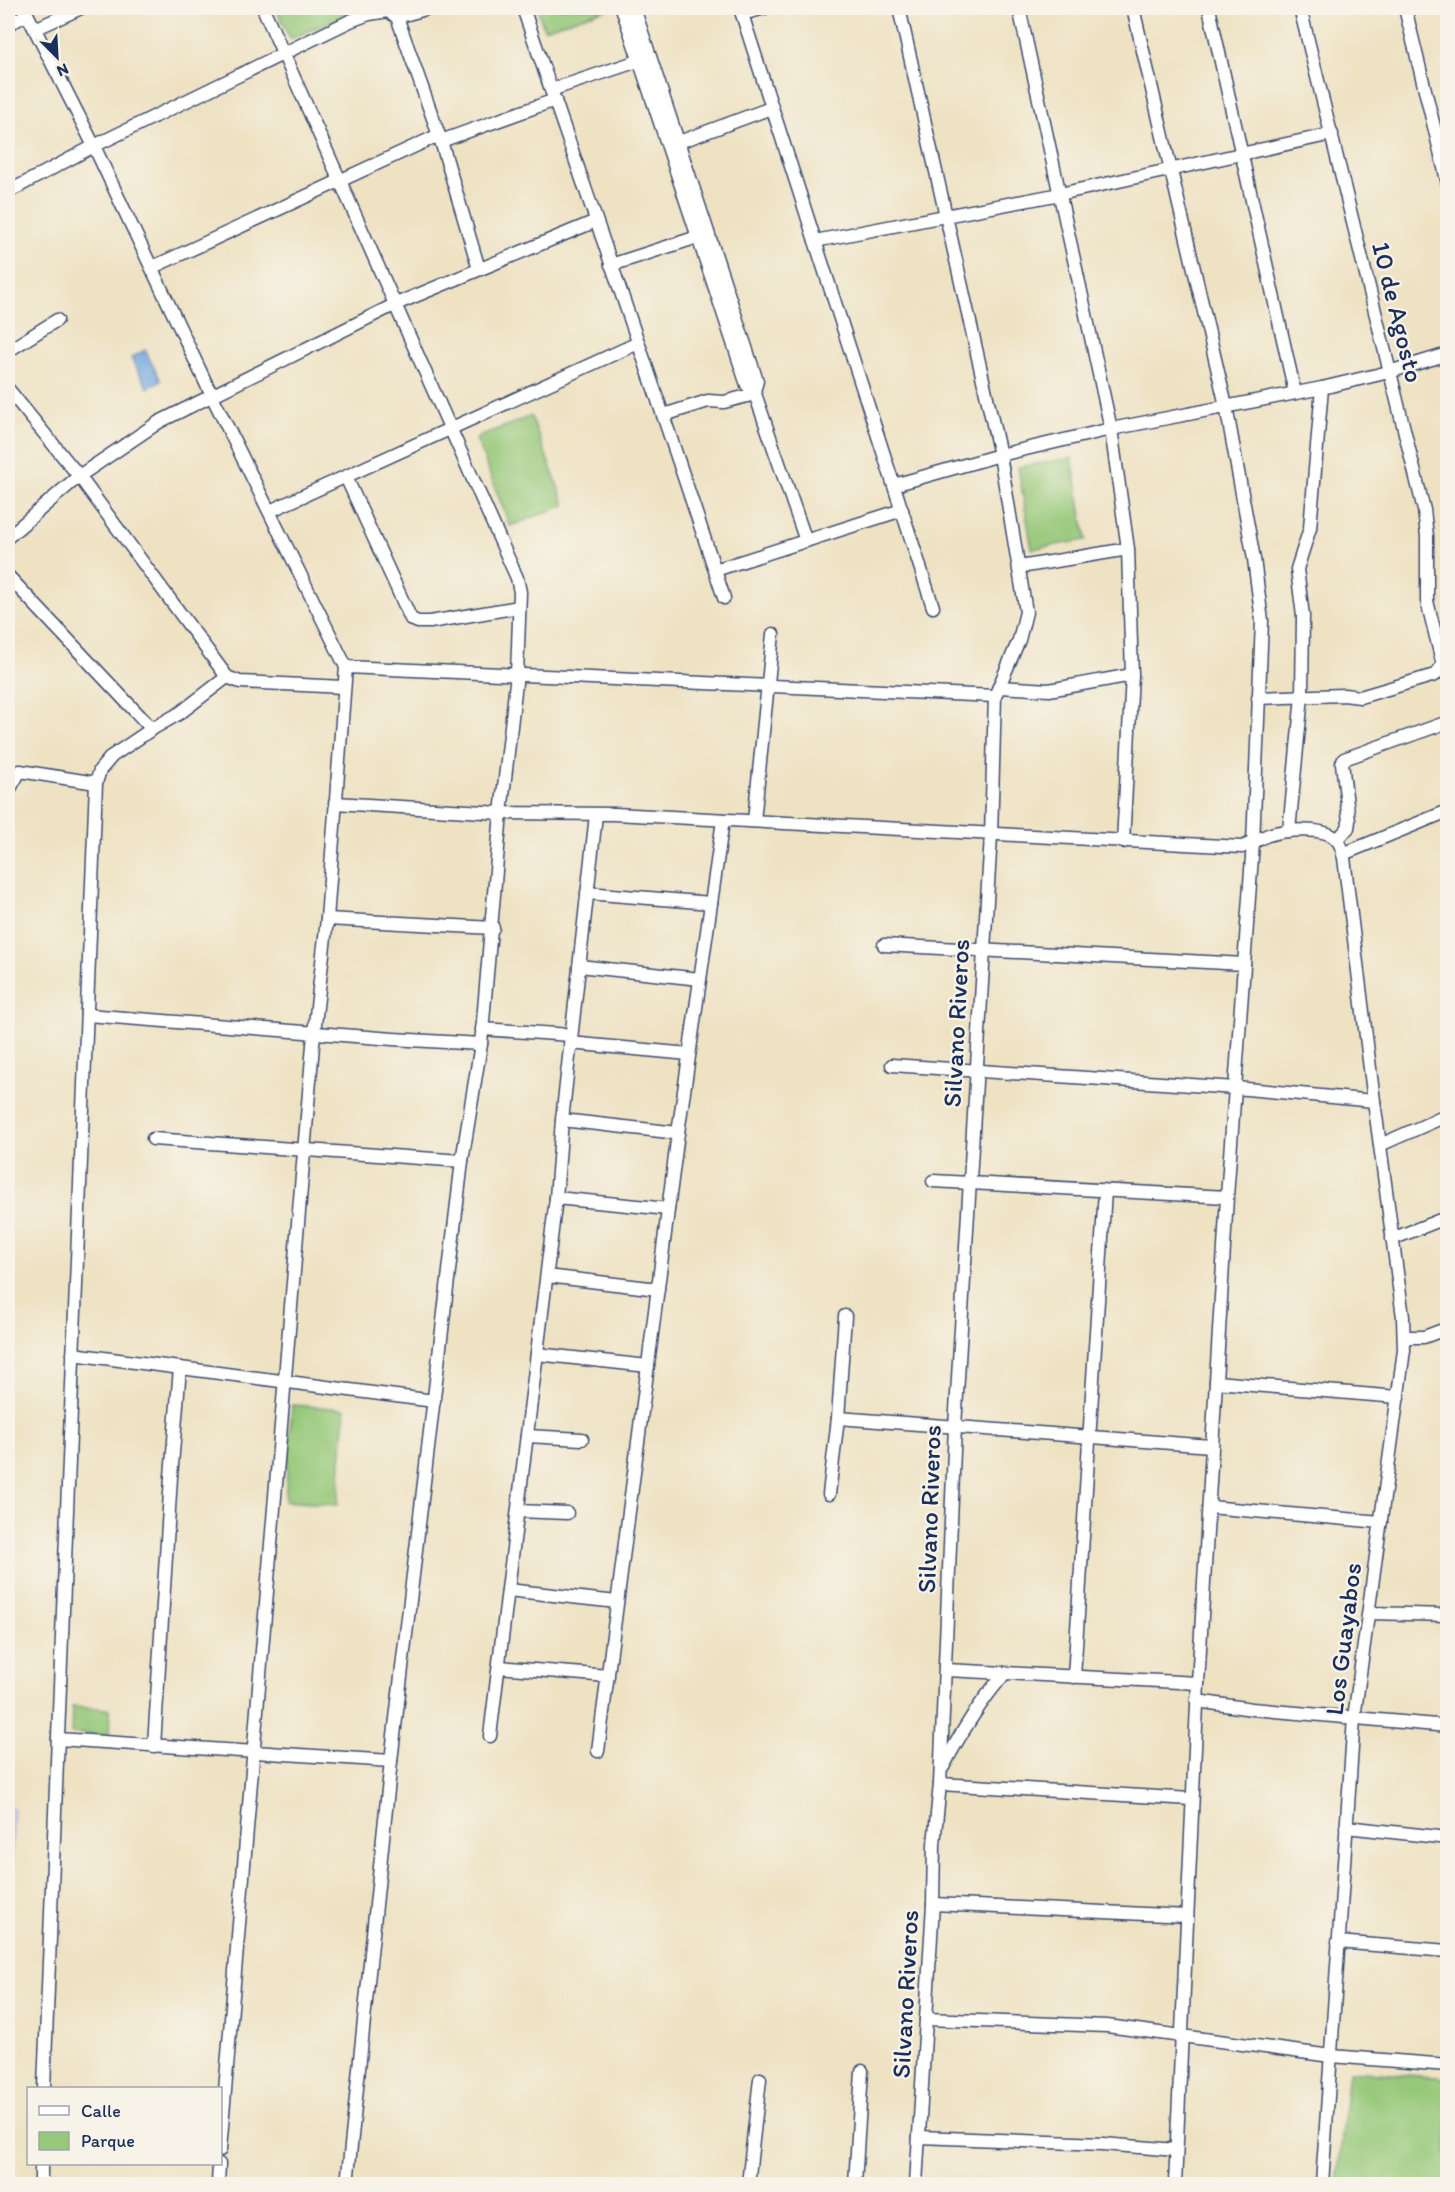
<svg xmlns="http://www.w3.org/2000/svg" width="1455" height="2192" font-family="Itim,sans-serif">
<rect width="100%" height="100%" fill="#f7f3e8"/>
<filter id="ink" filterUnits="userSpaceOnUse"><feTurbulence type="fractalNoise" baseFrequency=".0167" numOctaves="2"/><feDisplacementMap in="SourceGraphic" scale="12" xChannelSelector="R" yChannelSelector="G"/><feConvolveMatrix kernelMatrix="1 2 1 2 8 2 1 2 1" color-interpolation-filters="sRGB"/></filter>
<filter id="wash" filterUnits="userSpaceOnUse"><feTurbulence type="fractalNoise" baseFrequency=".008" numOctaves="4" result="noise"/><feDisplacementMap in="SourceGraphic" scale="24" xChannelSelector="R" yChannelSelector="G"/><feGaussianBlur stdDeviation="1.35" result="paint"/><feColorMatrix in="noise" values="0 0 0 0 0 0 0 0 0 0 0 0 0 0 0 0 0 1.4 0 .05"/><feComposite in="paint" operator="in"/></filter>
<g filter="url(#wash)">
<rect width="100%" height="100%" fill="#eee2c3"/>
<polygon fill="#c4c0db" points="8,1806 15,1807 8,1979"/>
<g fill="#95c878" stroke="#587c6b" stroke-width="1.5">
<polygon points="276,8 363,8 290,39"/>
<polygon points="537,8 610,8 544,29"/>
<polygon points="531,416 565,505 510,526 476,438"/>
<polygon points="1072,458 1086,540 1032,549 1018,467"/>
<polygon points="292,1405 345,1409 338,1505 285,1501"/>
<polygon points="72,1707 110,1709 109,1735 71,1733"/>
<polygon points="1349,2071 1447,2078 1447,2184 1337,2184"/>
</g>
<polygon fill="#6fa7de" stroke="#456b9e" stroke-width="1.5" points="145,350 161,381 148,388 131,358"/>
</g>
<g filter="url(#ink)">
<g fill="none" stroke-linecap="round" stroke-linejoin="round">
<g stroke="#3b4a6d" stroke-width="15">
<g id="minor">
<polyline points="24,8 94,146 212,396 346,667 327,919 314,1033 220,2150"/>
<polyline points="263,8 517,578 520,592 517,674 501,813 481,1044 462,1161 391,1761 347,2184"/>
<path d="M523,8c67,196 137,393 201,590"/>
<polyline points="622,8 747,385 754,391 806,541"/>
<polyline points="634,8 757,381 754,391"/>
<polyline points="740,8 933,607"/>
<polyline points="899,8 1000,455 1026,612 1019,640 995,696 991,835 955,1427 940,1784 934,1844 933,1904 916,2184"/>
<polyline points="1019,8 1111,429 1128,549 1132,675 1123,842"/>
<polyline points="1133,8 1226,406 1254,559 1262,621 1253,843 1227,1197 1198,1683 1175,2184"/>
<polyline points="1209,8 1295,393"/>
<polyline points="1300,8 1424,510 1427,536 1427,601 1443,665"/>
<polyline points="1405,8 1448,184"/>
<polyline points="742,14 765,8"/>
<polyline points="397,17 441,141 479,269"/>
<polyline points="8,24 27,15"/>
<polyline points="35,29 81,8"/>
<polyline points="551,90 647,58"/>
<polyline points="441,141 555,100"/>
<polyline points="671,145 771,108"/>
<polyline points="8,192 94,146 350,21 369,14 388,11 397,17 429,8"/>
<polyline points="815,241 1060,194 1332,134"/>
<polyline points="611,265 704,235"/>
<polyline points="153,267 439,135"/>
<polyline points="8,351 57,320"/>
<polyline points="8,389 79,476 227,677 240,682 343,687"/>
<polyline points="664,415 708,401 724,402 755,394"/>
<polyline points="346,477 411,619 418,622 430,622 519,607"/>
<polyline points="894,485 1000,455 1111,429 1322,388 1389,372 1448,354"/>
<polyline points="270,511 638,343"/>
<polyline points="8,537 79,476 159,422 396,304 596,221"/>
<polyline points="1020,567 1128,549"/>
<polyline points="715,570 902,510"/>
<polyline points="8,576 152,729"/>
<polyline points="346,667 995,696"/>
<polyline points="999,687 1049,690 1132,675"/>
<polyline points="1258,698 1344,695 1360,697 1435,675 1443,665 1448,663"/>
<polyline points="8,792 20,771 96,783"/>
<path d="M335,803l166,10 114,1 627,33c9,-3 17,-8 26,-12 16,-5 58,-9 69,5 5,5 5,11 7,18l30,243 29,216 1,33 -50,368 -32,466"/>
<polyline points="754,821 773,634"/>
<polyline points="1289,831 1302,696 1303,616 1297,569 1310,528 1322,388"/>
<polyline points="1337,840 1348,828 1349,821 1342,763 1344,759 1448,722"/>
<polyline points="1343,854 1448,811"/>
<polyline points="587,893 711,903"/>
<polyline points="327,919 493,928"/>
<polyline points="884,945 1244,964"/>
<polyline points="579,966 700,979"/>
<polyline points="87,1015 393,1039 481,1044"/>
<polyline points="482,1029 571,1035"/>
<polyline points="570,1043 689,1054"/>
<polyline points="892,1065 1236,1088 1374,1101"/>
<polyline points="562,1120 678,1133"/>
<polyline points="153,1139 462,1161"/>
<polyline points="1380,1145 1448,1115"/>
<polyline points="933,1181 1227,1197"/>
<polyline points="556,1198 668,1209"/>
<polyline points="1392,1239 1448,1217"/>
<polyline points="547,1276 658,1289"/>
<polyline points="1404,1337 1424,1337 1448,1328"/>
<polyline points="73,1354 434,1401"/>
<polyline points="537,1354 648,1366"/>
<polyline points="1216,1382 1398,1397"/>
<polyline points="838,1418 1211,1446"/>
<polyline points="527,1436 582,1439"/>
<polyline points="829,1494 838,1418 845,1316"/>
<polyline points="1209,1507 1381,1522"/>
<polyline points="518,1511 567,1513"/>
<polyline points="508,1590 617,1602"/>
<polyline points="1369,1613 1448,1615"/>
<polyline points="499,1667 608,1676"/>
<polyline points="946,1670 1198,1683"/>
<polyline points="1074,1677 1105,1191"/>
<polyline points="1197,1701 1252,1709 1448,1726"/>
<polyline points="490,1736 556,1198 562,1120 596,815"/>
<polyline points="58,1739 391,1761"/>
<polyline points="154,1746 171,1477 180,1368"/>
<polyline points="598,1751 678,1133 723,820"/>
<path d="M943,1767c18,-35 37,-65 62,-94"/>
<polyline points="940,1784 1191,1799"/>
<polyline points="1346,1827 1448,1838"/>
<polyline points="933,1904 1187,1916"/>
<polyline points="1338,1942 1448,1951"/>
<polyline points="926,2019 1107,2026 1331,2056 1448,2065"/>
<polyline points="44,2088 96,783 100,770 112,756 152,729 180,713 227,677"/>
<polyline points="919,2137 1103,2144 1176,2150"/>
<polyline points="41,2184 41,2164"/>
<polyline points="218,2184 219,2164"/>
<polyline points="748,2184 760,2079"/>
<polyline points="855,2184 862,2071"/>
</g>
</g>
<use href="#minor" stroke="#fff" stroke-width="12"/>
</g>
</g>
<g text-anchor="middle" stroke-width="4.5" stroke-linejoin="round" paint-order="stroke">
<g font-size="26" fill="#1b2f5e" stroke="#f7f3e8">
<text transform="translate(1398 312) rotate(76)" y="9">10 de Agosto</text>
<text transform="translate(956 1023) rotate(-87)" y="9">Silvano Riveros</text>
<text transform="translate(929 1509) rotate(-88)" y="9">Silvano Riveros</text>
<text transform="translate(1343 1639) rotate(-83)" y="9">Los Guayabos</text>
<text transform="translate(905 1994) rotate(-87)" y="9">Silvano Riveros</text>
</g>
</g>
<rect width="1455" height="2192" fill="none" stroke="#f7f3e8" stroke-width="30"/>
<rect x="27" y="2087" width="195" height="78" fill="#f7f3e8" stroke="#9fa5b1" stroke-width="1.5"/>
<rect x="39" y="2106" width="30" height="9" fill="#ffffff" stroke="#9fa5b1" stroke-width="1.5"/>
<text x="81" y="2117" font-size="18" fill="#1b2f5e">Calle</text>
<rect x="39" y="2132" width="30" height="18" fill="#95c878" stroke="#9fa5b1" stroke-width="1.5"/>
<text x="81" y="2147" font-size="18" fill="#1b2f5e">Parque</text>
<g transform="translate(57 57) rotate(156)" stroke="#f7f3e8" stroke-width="4.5" paint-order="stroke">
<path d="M0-4.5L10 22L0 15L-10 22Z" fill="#1b2f5e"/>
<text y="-9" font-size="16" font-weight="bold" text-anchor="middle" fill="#1b2f5e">N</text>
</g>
</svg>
